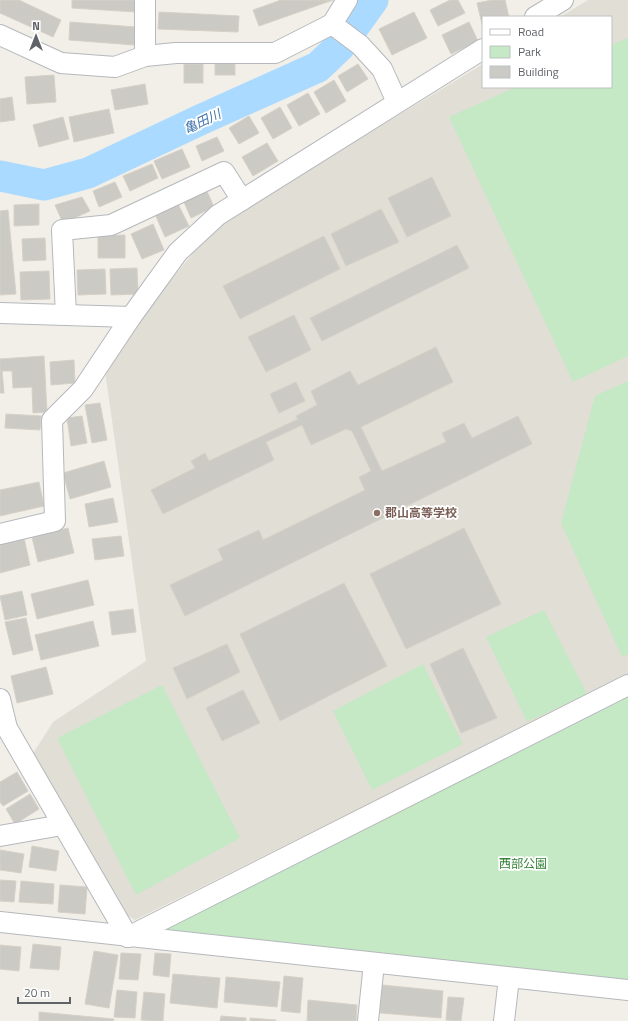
<svg xmlns="http://www.w3.org/2000/svg" width="628" height="1021" font-family="'Titillium Web','Noto Sans JP',sans-serif">
<rect width="100%" height="100%" fill="#f1efe8"/>
<polygon fill="#e1ded6" points="588,0 628,0 628,675 135,920 127,915 32,755 53,722 146,661 104,364 213,228 483,64 483,87 611,87 611,17 560,17"/>
<g fill="#c5e8c5">
<polygon points="628,38 628,356 573,382 449,117 516,87 611,87 611,45"/>
<polygon points="628,381 628,654 622,657 561,523 595,396"/>
<polygon points="544,610 587,694 527,722 486,637"/>
<polygon points="423,664 463,744 372,790 333,711"/>
<polygon points="162,685 240,838 136,895 57,738"/>
<polygon points="628,694 628,982 159,930"/>
</g>
<g fill="none" stroke-linecap="round" stroke-linejoin="round">
<polyline stroke="#aadaff" stroke-width="31" points="0,176 44,185 88,173 200,120 318,67 340,46 373,0"/>
</g>
<g fill="#cccac5" stroke="#d6d1c6">
<polygon points="0,0 19,0 61,20 53,37 0,13"/>
<polygon points="72,0 137,0 136,12 72,8"/>
<polygon points="281,0 333,0 259,26 253,10"/>
<polygon points="450,0 458,0 465,13 438,26 430,10"/>
<polygon points="492,0 505,0 509,17 483,17 482,24 477,3"/>
<polygon points="159,12 239,16 238,32 158,29"/>
<polygon points="414,12 427,38 392,55 379,29"/>
<polygon points="70,22 136,27 134,45 69,40"/>
<polygon points="469,22 478,41 451,54 442,35"/>
<rect x="215" y="61" width="20" height="14"/>
<rect x="184" y="64" width="19" height="19"/>
<polygon points="358,64 368,79 347,92 338,76"/>
<polygon points="54,75 56,102 27,104 25,77"/>
<polygon points="334,80 346,101 326,113 314,92"/>
<polygon points="145,84 148,104 115,110 111,90"/>
<polygon points="308,93 320,114 299,126 287,105"/>
<polygon points="12,97 15,120 0,122 0,99"/>
<polygon points="280,107 292,128 273,139 261,118"/>
<polygon points="109,109 114,133 74,142 69,117"/>
<polygon points="249,116 259,133 239,144 229,128"/>
<polygon points="63,117 69,139 39,147 33,125"/>
<polygon points="217,137 224,151 202,161 196,146"/>
<polygon points="267,143 278,161 253,176 242,157"/>
<polygon points="182,149 190,167 162,179 154,161"/>
<polygon points="152,164 158,178 130,191 123,176"/>
<polygon points="432,177 451,216 407,237 388,198"/>
<polygon points="115,182 122,197 99,207 93,191"/>
<polygon points="206,189 214,207 191,218 183,200"/>
<polygon points="82,197 90,211 63,223 55,205"/>
<polygon points="39,204 39,225 14,226 14,205"/>
<polygon points="178,204 189,226 165,237 155,214"/>
<polygon points="381,209 399,242 346,266 331,234"/>
<polygon points="8,210 16,294 0,295 0,211"/>
<polygon points="153,224 164,250 142,259 131,234"/>
<polygon points="125,235 125,258 98,258 98,236"/>
<polygon points="324,236 340,269 240,319 223,286"/>
<polygon points="45,238 46,260 23,261 22,239"/>
<polygon points="457,245 469,268 322,341 310,318"/>
<polygon points="137,268 138,294 111,295 110,269"/>
<polygon points="105,269 106,294 78,295 77,270"/>
<polygon points="49,271 50,299 21,300 20,272"/>
<polygon points="294,315 311,350 266,372 248,337"/>
<polygon points="436,347 453,382 361,427 382,471 446,442 442,433 464,423 472,438 518,416 532,444 185,616 170,585 223,560 218,549 259,530 263,540 365,490 359,477 371,471 352,431 346,429 311,445 302,425 266,442 274,460 163,514 151,490 195,468 191,461 205,453 209,461 298,419 296,416 317,405 311,391 350,371 358,385"/>
<polygon points="44,356 47,412 33,413 32,387 13,388 12,371 2,371 4,393 0,393 0,359"/>
<polygon points="74,360 75,383 51,385 50,362"/>
<polygon points="296,382 305,401 279,413 270,394"/>
<polygon points="100,403 107,440 92,443 85,405"/>
<polygon points="6,414 41,416 40,430 5,428"/>
<polygon points="82,416 87,443 71,446 67,418"/>
<polygon points="104,461 111,487 70,499 63,473"/>
<polygon points="39,482 44,506 0,516 0,490"/>
<polygon points="113,498 118,522 89,527 85,504"/>
<polygon points="68,528 74,553 38,562 32,537"/>
<polygon points="464,528 501,604 406,649 370,574"/>
<polygon points="121,536 124,556 95,560 92,539"/>
<polygon points="24,538 30,565 0,573 0,544"/>
<polygon points="88,580 94,605 37,619 31,594"/>
<polygon points="344,583 387,666 280,721 240,634"/>
<polygon points="22,591 27,615 5,620 0,596"/>
<polygon points="133,609 136,632 112,635 109,612"/>
<polygon points="26,618 33,650 13,655 5,622"/>
<polygon points="93,621 99,646 41,660 35,635"/>
<polygon points="227,644 240,672 187,699 173,668"/>
<polygon points="463,648 497,718 461,733 430,664"/>
<polygon points="46,667 53,694 17,703 11,676"/>
<polygon points="243,690 260,723 222,741 206,708"/>
<polygon points="17,772 28,791 3,806 0,802 0,782"/>
<polygon points="30,794 39,809 15,824 6,809"/>
<polygon points="32,846 59,851 56,871 29,867"/>
<polygon points="0,850 24,854 21,873 0,870"/>
<polygon points="0,880 16,881 14,902 0,901"/>
<polygon points="21,881 54,884 53,904 19,902"/>
<polygon points="60,885 87,887 85,914 58,912"/>
<polygon points="33,944 61,947 59,970 30,968"/>
<polygon points="0,945 21,947 19,971 0,969"/>
<polygon points="94,951 118,955 109,1008 85,1004"/>
<polygon points="121,953 141,954 138,980 119,979"/>
<polygon points="155,953 171,954 169,977 153,975"/>
<polygon points="173,974 220,978 217,1008 170,1003"/>
<polygon points="284,976 303,978 300,1013 281,1011"/>
<polygon points="226,977 280,982 277,1007 224,1002"/>
<polygon points="382,985 443,991 441,1018 380,1013"/>
<polygon points="117,990 137,992 135,1018 114,1017"/>
<polygon points="144,992 165,994 163,1021 141,1020"/>
<polygon points="448,997 464,998 461,1021 446,1020"/>
<polygon points="308,1000 357,1005 356,1021 307,1021"/>
<polygon points="39,1012 114,1019 113,1021 39,1021"/>
<polygon points="221,1016 246,1018 246,1021 220,1021"/>
<polygon points="250,1018 276,1020 276,1021 250,1021"/>
</g>
<g fill="none" stroke-linecap="round" stroke-linejoin="round">
<g stroke="#b5b8bc" stroke-width="22">
<g id="minor">
<polyline points="535,17 563,0"/>
<polyline points="332,24 360,45 382,69 397,102"/>
<polyline points="0,35 61,63 115,67 145,56 176,53 275,53 332,24 347,0"/>
<polyline points="145,56 145,0"/>
<polyline points="0,313 131,317 178,252 218,215 483,49"/>
<polyline points="66,315 62,230 111,225 224,172 242,200"/>
<polyline points="0,534 55,521 52,420 83,389 131,317"/>
<polyline points="0,699 7,728 128,937"/>
<polyline points="0,836 62,825"/>
<polyline points="0,922 628,990"/>
<polyline points="128,937 628,685"/>
<polyline points="368,1021 374,963"/>
<polyline points="504,1021 509,978"/>
</g>
</g>
<use href="#minor" stroke="#fff" stroke-width="20"/>
</g>
<circle fill="#8d6e63" stroke="#fff" stroke-width="1.5" cx="377" cy="513" r="4"/>
<g text-anchor="middle" stroke-width="3.5" stroke-linejoin="round" paint-order="stroke">
<g font-size="12" font-weight="bold" fill="#785e54" stroke="#fff" text-anchor="start">
<text x="385" y="517">郡山高等学校</text>
</g>
<g font-size="12" fill="#348238" stroke="#fff">
<text x="523" y="868">西部公園</text>
</g>
<g font-size="13" font-style="italic" fill="#4174aa" stroke="#fff">
<text transform="translate(202 121) rotate(-25)" y="5">亀田川</text>
</g>
</g>
<rect x="482" y="16" width="130" height="72" fill="#ffffff" stroke="#bfc1c3"/>
<rect x="490" y="29" width="20" height="6" fill="#ffffff" stroke="#bfc1c3"/>
<text x="518" y="36" font-size="12" fill="#5f6368">Road</text>
<rect x="490" y="46" width="20" height="12" fill="#c5e8c5" stroke="#bfc1c3"/>
<text x="518" y="56" font-size="12" fill="#5f6368">Park</text>
<rect x="490" y="66" width="20" height="12" fill="#cccac5" stroke="#bfc1c3"/>
<text x="518" y="76" font-size="12" fill="#5f6368">Building</text>
<g transform="translate(36 36)" stroke="#ffffff" stroke-width="3" paint-order="stroke">
<path d="M0-3L7 15L0 10L-7 15Z" fill="#5f6368"/>
<text y="-6" font-size="11" font-weight="bold" text-anchor="middle" fill="#5f6368">N</text>
</g>
<path d="M18 997v6h52v-6" fill="none" stroke="#5f6368" stroke-width="2"/>
<text x="24" y="997" font-size="12" fill="#5f6368" stroke="#ffffff" stroke-width="3" paint-order="stroke">20 m</text>
</svg>
